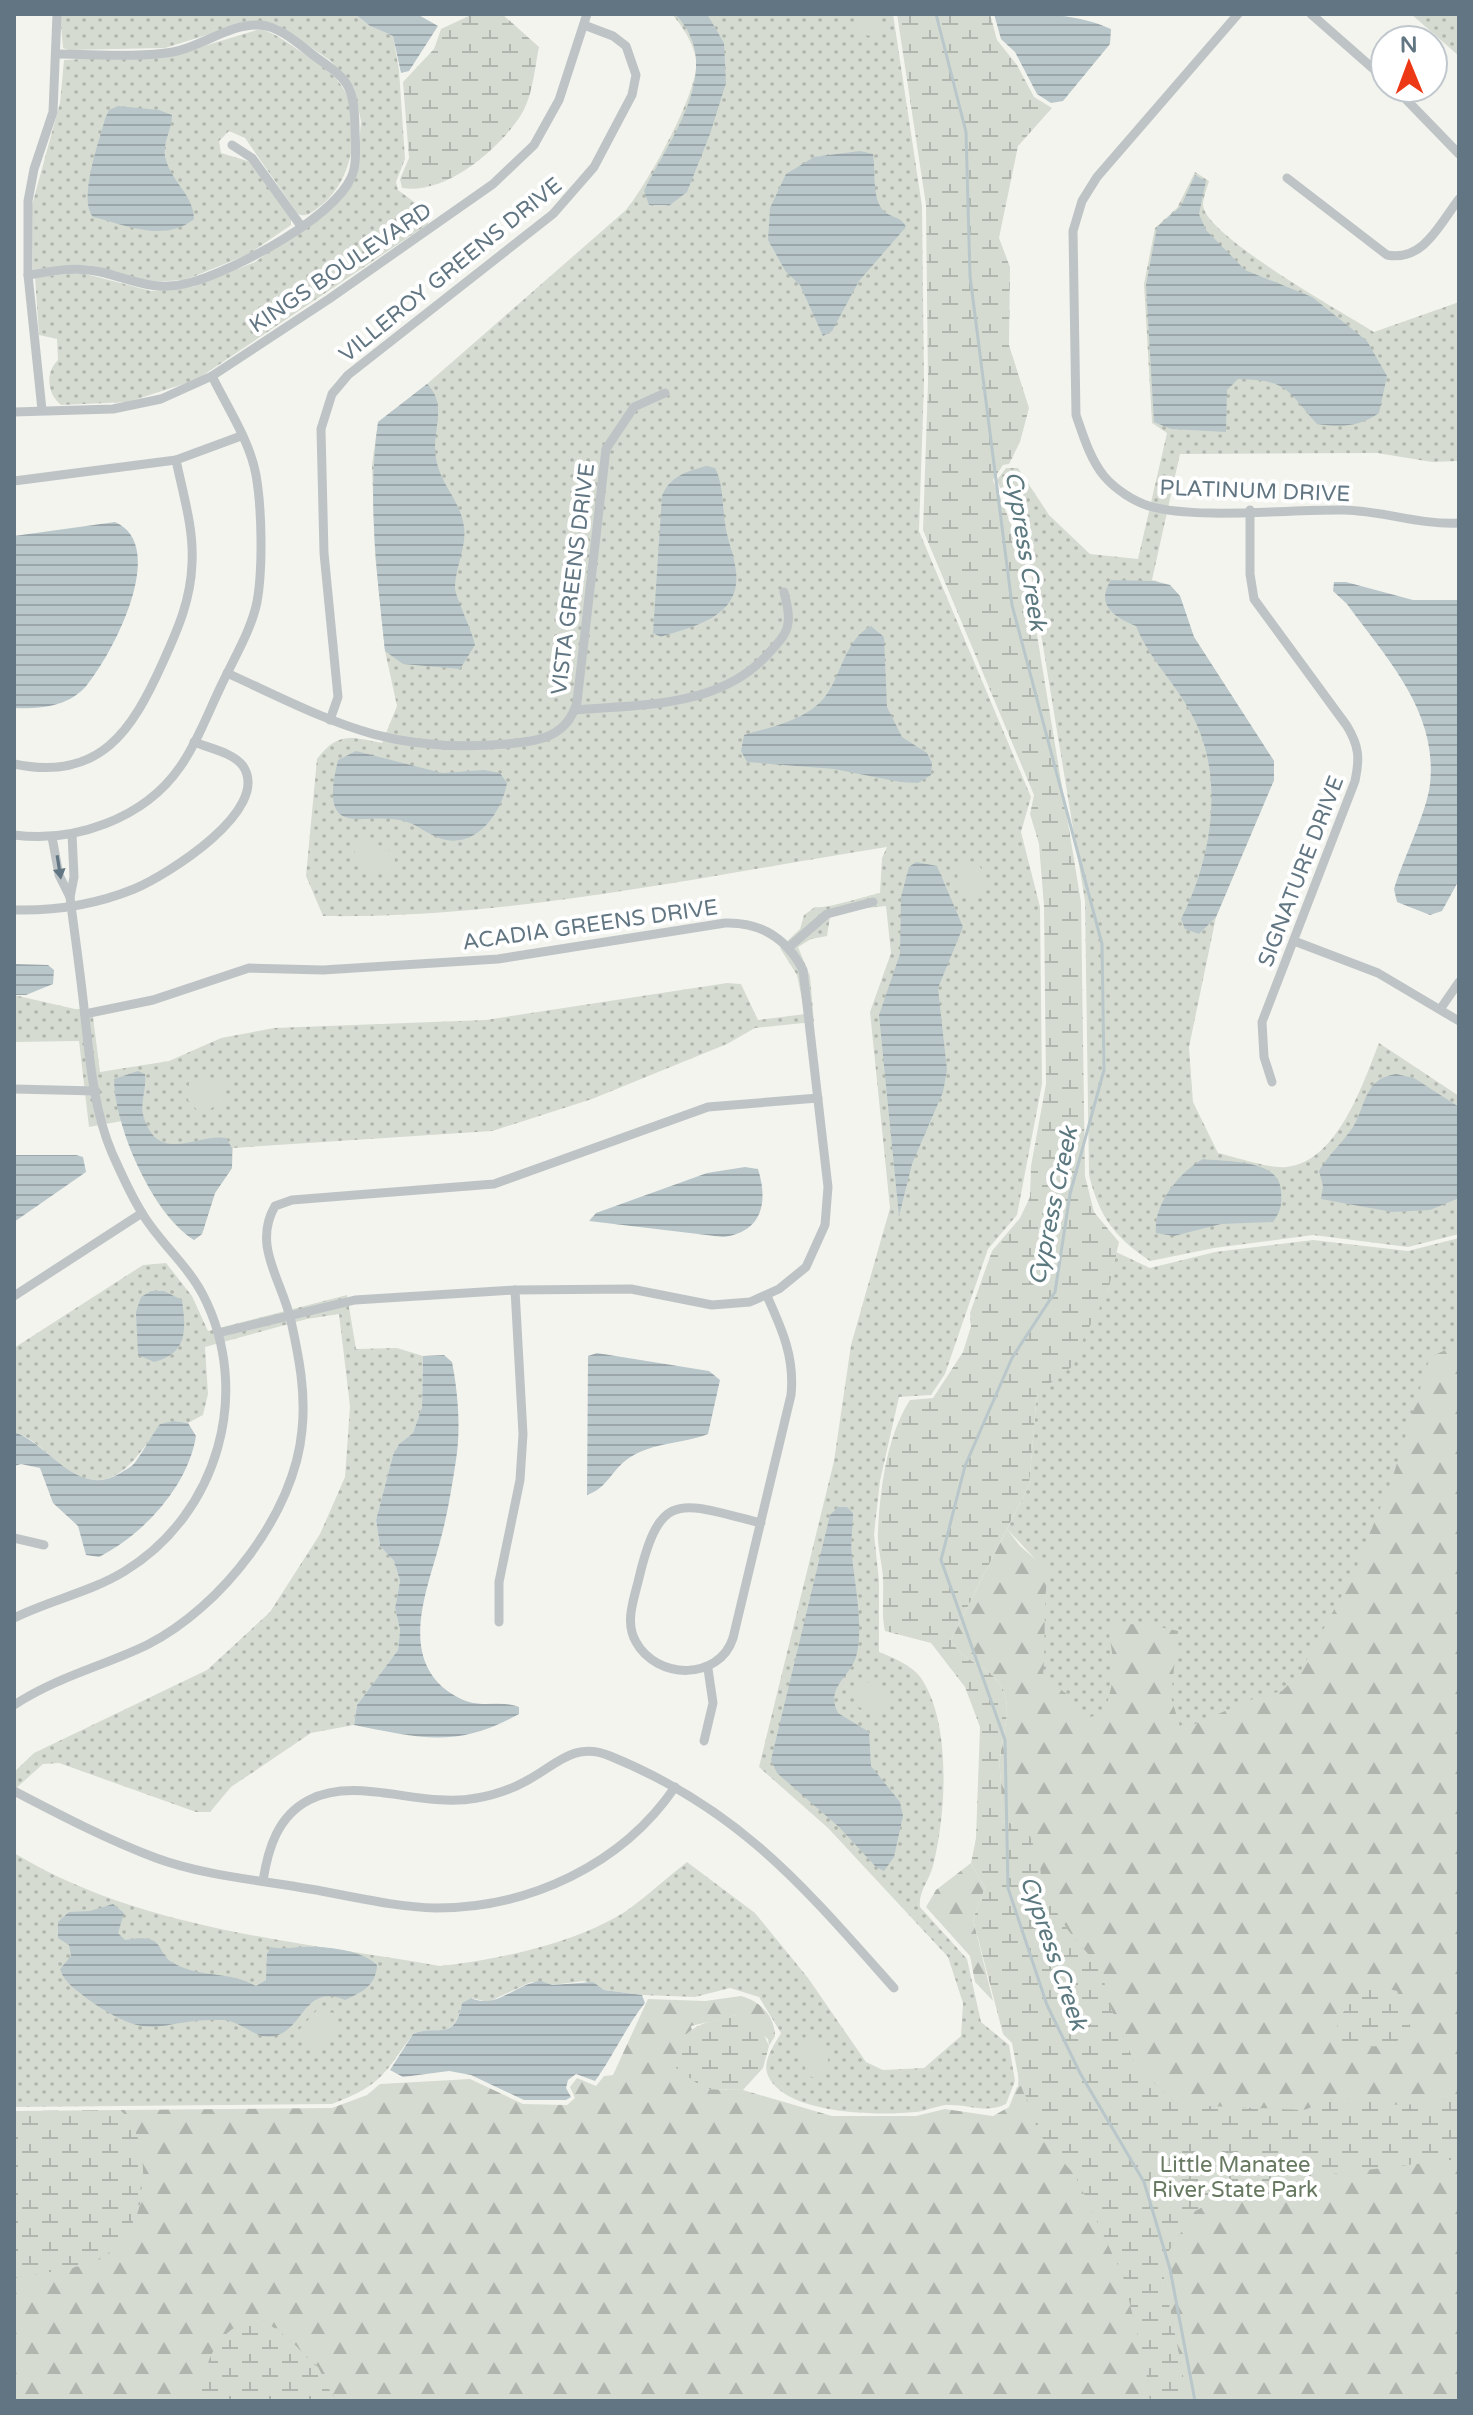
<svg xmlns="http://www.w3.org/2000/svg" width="1473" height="2415" viewBox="0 0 1473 2415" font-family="'Varela Round',sans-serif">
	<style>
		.green { fill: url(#green-dots) }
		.forest { fill: url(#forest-firs) }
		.wetland { fill: url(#wetland-marsh) }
		.pitch { fill: #d5dbd0 }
		.water { fill: url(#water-rules) }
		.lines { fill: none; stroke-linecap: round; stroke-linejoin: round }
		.stream { stroke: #b9c7cb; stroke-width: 3 }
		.street { stroke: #bec4c6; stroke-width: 9 }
		.oneway { fill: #617682 }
		.labels { text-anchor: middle; stroke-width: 8; stroke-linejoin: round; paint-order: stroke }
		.street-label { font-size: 22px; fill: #617682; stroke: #fff }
		.park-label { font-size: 22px; fill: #677960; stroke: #fff }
		.water-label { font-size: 24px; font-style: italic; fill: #5c7980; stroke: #fff }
	</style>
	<defs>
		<pattern id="green-dots" width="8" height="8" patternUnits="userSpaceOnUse" patternTransform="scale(2)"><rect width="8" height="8" fill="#d5dbd0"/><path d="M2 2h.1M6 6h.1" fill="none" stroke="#b0b6ae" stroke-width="1.8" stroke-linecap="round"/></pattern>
		<pattern id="forest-firs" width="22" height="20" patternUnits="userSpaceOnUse" patternTransform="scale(2)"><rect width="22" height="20" fill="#d5dbd0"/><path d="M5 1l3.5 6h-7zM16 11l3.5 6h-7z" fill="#b0b6ae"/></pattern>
		<pattern id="wetland-marsh" width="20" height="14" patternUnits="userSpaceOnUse" patternTransform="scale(2)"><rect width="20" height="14" fill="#d5dbd0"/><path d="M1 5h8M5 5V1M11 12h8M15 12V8" fill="none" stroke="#b0b6ae"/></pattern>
		<pattern id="water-rules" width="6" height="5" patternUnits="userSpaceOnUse" patternTransform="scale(2)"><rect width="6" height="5" fill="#b9c7cb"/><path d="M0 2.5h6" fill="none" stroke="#9aa6aa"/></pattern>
	</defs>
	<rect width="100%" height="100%" fill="#f4f4ef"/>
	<g class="green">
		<path d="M60 14H355L370 26 393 36 399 70 405 159 396 182 398 190 429 213 428 224 196 380 128 402 61 405C47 394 45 372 58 360L57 339 39 335 35 277 82 273 151 291 193 287 255 262 319 217 341 199 358 158 361 121 354 88 331 61 278 25 245 23 165 48 69 50 63 48Z"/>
		<path d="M672 14H893L922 206 924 383 919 531 1031 797 1021 832 1040 907 1042 1084 1017 1215 988 1249 945 1374 931 1395 899 1397 880 1481 874 1534 879 1581V1652C892 1657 913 1666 921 1678 952 1723 946 1816 933 1866 929 1881 918 1892 920 1907L967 1959 981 2022 1009 2045 1015 2081 1006 2104C986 2114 969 2104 946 2105 936 2106 926 2111 916 2112 880 2116 781 2115 767 2073 763 2059 775 2044 781 2033L759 1997 730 1988 695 1997 642 1995 604 1990 584 1981 552 1985 531 1982 488 2002 471 1998 462 2003C453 2044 438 2023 413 2034 383 2075 382 2085 332 2104L14 2107V1853C141 1930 297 1941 440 1966 498 1960 581 1942 629 1909 649 1894 668 1877 687 1862L755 1913 808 1978 866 2062 883 2070 924 2068 961 2036 963 2003 948 1957 828 1828 759 1767 834 1461 851 1345 890 1208 870 1012 891 953 886 906 848 910 830 917 827 936 811 939 798 947 810 976 814 1022 755 1028 727 1044 592 1099 492 1131 233 1148 232 1168 215 1193 202 1234 194 1240C155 1215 136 1163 122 1121L89 1127 79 1041 14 1042V995L75 1009H92L100 1072 169 1061 221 1038 274 1028 486 1020 727 983 741 984 758 1020 805 1014 797 975 780 948 800 929 804 915 815 907C827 909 865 896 880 893L882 858 887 847C703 876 510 919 323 916L306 876 317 759C338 731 351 737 382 743L397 706 385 651 375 555 372 465 378 422 427 384 626 210C647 185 702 87 696 58 692 41 683 27 672 14Z"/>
		<path d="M1411 14H1459V56Z"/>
		<path d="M260 29C276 33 289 44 303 53 321 65 342 78 349 101 360 137 350 184 319 207 312 212 307 218 298 214L245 138 229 131 219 141 221 153 251 162 291 219V225L249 254 185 280 149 282 89 265 33 269 32 205 60 103 64 60 181 53Z"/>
		<path d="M1195 172 1209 181C1207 188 1203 198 1203 205 1205 236 1344 313 1374 332L1459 302V461L1432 462 1377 453 1180 454 1152 580 1170 585 1180 596 1194 637 1274 761V780L1216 917 1189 1047 1193 1102 1218 1153C1235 1157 1270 1169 1286 1167 1338 1162 1363 1083 1379 1043L1459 1096V1234L1408 1247 1313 1235 1214 1248 1150 1261C1114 1237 1099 1216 1089 1175L1085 901 1028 555 997 480 1006 468H1018L1049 515 1090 554 1138 559 1167 433 1152 423 1144 284 1155 228 1177 208Z"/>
		<path d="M1459 1238V2401H14V2126L1017 2117 1037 1561 1007 1529 1029 1485 1037 1393 1108 1292 1116 1252 1150 1268 1215 1252 1313 1240 1408 1251Z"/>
		<path d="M166 1263 192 1296 208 1331 347 1295 356 1349 397 1348 423 1356 422 1407 413 1433 399 1444 393 1455 376 1520 380 1546 394 1561 400 1581 395 1608 400 1630 398 1650 357 1705 354 1725 311 1733 231 1787 210 1812H196L59 1763 43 1764 14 1790V1772L34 1753 207 1670 270 1612 320 1534 345 1477 350 1406 339 1314 307 1319 205 1347 208 1394 203 1415 188 1423 174 1421C164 1430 150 1439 142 1450 118 1482 93 1492 59 1464 44 1451 33 1438 14 1432V1348L143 1265Z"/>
	</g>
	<g class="forest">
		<path d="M1459 1344V2094L1429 2104 1389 2105 1338 2097 1304 2110 1179 2105 1137 2068 1107 2000 1103 1972 1067 1929 1041 1886 1040 1864 1014 1824 1001 1821C1001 1804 1002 1788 1000 1771 997 1743 1019 1706 997 1680 983 1663 961 1661 951 1640L1007 1529 1020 1546 1048 1570C1043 1605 1046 1640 1043 1676L1068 1695 1083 1719 1105 1713 1115 1671 1108 1627 1141 1623 1178 1631 1171 1697 1181 1730 1255 1698 1282 1691 1299 1674 1354 1573 1393 1476 1430 1357Z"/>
		<path d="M971 1863 985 1888 973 1919 993 2001 975 1982 970 1956 926 1907 936 1890Z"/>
		<path d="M741 1996C760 2001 775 2016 775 2036L769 2046 768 2039 737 2015 691 2026 705 2089 743 2090 832 2116H916L945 2109 993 2116 1009 2107 1017 2087 1021 2086 1040 2135 1075 2175 1123 2276 1145 2364 1150 2401H336L318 2367 277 2328 217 2340 200 2401H14V2278C42 2273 86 2270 109 2254 151 2224 154 2145 120 2110L332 2108 367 2095 380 2084 470 2079 523 2104 567 2105 575 2098 570 2087 577 2078 596 2086 604 2076 613 2075 648 1999 705 2001Z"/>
		<path d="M1449 2159H1459V2401H1188L1161 2263 1195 2211 1231 2192 1263 2182Z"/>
	</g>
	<g class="wetland">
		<path d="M473 14H502L539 47C534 71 533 98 519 118 496 152 444 195 402 188L400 179 409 158 403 82 434 49 441 29Z"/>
		<path d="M897 14H990L997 40 1017 65 1034 97 1052 108 1018 146 999 238 1010 267 1009 345 1029 408 1020 442 1009 464 1003 465 993 480 1024 556 1081 902 1085 1176 1094 1212 1119 1242 1108 1292 1084 1337 1074 1365 1037 1393 1029 1485 951 1640C961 1661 983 1663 997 1680 1019 1706 997 1742 1000 1771 1002 1788 1001 1804 1001 1821L1014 1824 1030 1836 1040 1864 1041 1886 1067 1929 1103 1972 1107 2000 1137 2068 1179 2105 1304 2110 1338 2097 1389 2105 1429 2104 1459 2094V2159L1263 2182 1231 2192 1195 2211 1161 2263 1188 2401H1150L1145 2364 1123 2276 1075 2175 1040 2135 1018 2075 1012 2043 1003 2034 973 1919 985 1888 971 1863 976 1838 980 1727 965 1687 931 1643 885 1631C881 1614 884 1598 883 1581 883 1565 877 1548 878 1532 880 1489 887 1435 910 1400L933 1398 963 1352 971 1326 970 1313 992 1251 1020 1218 1030 1197 1031 1166 1046 1084 1044 907 1039 844 1030 814 1034 795 923 530 928 383 926 205Z"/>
		<path d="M1377 1986 1397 1991 1412 2031C1387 2052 1366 2048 1336 2039 1336 2012 1353 1997 1377 1986Z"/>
		<path d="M737 2015 759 2024 769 2046 763 2068 743 2090 705 2089 676 2068C674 2027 703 2022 737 2015Z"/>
		<path d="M120 2110C153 2143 143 2185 132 2226L135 2227C109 2268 58 2270 14 2278V2111Z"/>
		<path d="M257 2318C292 2335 317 2367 336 2401H200C205 2361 215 2329 257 2318Z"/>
	</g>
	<g class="pitch">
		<path d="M855 14H877L880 31 871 36 860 34 854 27Z"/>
		<path d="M368 839 395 854 394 869 375 873 357 864 354 849Z"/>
		<path d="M967 860 977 863 983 871 982 888 972 897C959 893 955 877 959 865Z"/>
		<path d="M212 1078 225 1084 224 1101 210 1109 197 1110 188 1100 189 1083 194 1079Z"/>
		<path d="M864 1682 875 1683 887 1700V1713L877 1716 857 1706 854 1694Z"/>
		<path d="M317 2010 334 2013 338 2025 320 2046 304 2047 299 2039V2030Z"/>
		<path d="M806 2036 821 2039C829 2051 832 2068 821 2079L808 2076 798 2047Z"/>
	</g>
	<g class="water">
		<path d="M355 14H417L438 26 409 71 401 73 393 36 370 26Z"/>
		<path d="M675 14H707L724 43 726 83 710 134 687 192 670 205H649L644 191C670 138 727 67 675 14Z"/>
		<path d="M994 14C1033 14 1075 12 1111 29L1110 44 1063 101 1051 103 1037 94 1015 52 1001 39Z"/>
		<path d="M118 106 159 110 172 115C172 131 161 144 166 160 172 182 194 196 194 219 164 243 127 225 93 217 78 199 99 142 105 119L109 110Z"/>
		<path d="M860 151 873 154C876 171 871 200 885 212 894 219 901 216 906 227L859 281 832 331 823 336 800 285 786 272 768 240 770 208 786 174 814 157Z"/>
		<path d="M1195 175 1206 181 1199 214 1206 230 1245 270 1312 297 1367 341 1387 376 1379 413C1359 427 1341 427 1317 424 1286 389 1287 380 1238 379L1227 390 1226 432 1171 429 1154 422 1146 285 1157 227 1181 206Z"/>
		<path d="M427 384C446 403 435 424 435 447 435 481 460 497 464 527 467 546 455 568 455 588 455 596 472 630 475 645L460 669 403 664 385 651C377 574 367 498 378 422Z"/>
		<path d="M706 466 715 468C724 485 722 509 726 529 728 541 733 552 735 565 745 615 699 625 661 637L653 633 662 496C670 476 686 472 706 466Z"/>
		<path d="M115 522C170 546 112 655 87 685 69 707 40 709 14 708V536Z"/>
		<path d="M1111 580 1152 581 1170 585 1180 596 1194 637 1274 761V780L1216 917 1199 934 1185 929 1181 919C1211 861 1225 780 1194 719 1178 685 1150 661 1136 626 1114 617 1095 605 1111 580Z"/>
		<path d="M1334 582H1346L1413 600H1459V880L1442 911 1430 915 1397 902 1394 889C1403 859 1427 812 1430 784 1438 711 1386 658 1347 604L1333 591Z"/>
		<path d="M871 626 884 637 887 707 902 737 927 753 932 763 931 775 918 783 900 782 834 769 747 762 741 751 744 735C770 727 805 721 824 698 842 676 844 640 871 626Z"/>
		<path d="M356 751 442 773 484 770 500 773 507 783C502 811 479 846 446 840 431 837 420 826 407 822 366 808 317 847 338 760Z"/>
		<path d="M916 862 937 866 963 927 938 988 947 1070 943 1092 912 1164 899 1216 879 1015 900 954 901 897 909 867Z"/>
		<path d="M14 964 48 965 54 970 53 984 26 995H14Z"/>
		<path d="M138 1071 145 1074C147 1089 139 1104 144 1118 159 1165 198 1133 226 1138L232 1148V1168L215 1193 202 1234 194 1240C152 1212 115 1129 114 1079Z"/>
		<path d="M1396 1074 1414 1078 1459 1107V1198L1430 1210 1392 1212 1321 1199 1323 1186 1319 1171C1329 1154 1341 1144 1351 1130 1367 1107 1362 1079 1396 1074Z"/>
		<path d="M14 1155H76L83 1157 86 1172 14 1222Z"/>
		<path d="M1203 1159C1227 1162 1280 1159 1281 1191 1282 1205 1281 1211 1273 1222L1221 1224 1174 1236 1156 1233C1153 1205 1179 1172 1203 1159Z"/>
		<path d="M745 1167 758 1169C769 1204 761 1232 723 1237L589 1221 596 1213 707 1173Z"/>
		<path d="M151 1291H164L182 1300C186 1330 188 1353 154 1362L138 1355 136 1312 141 1297Z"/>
		<path d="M597 1353 709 1371 720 1380 708 1434C683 1444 653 1442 629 1458 612 1469 608 1488 587 1495L588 1356Z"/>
		<path d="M444 1355 452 1362C458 1392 461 1429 456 1460 452 1486 448 1512 441 1538 429 1586 397 1655 449 1692 479 1713 495 1698 519 1707V1714C457 1749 420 1738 354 1725L357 1705 398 1650 400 1630 395 1608 400 1581 394 1561 380 1546 376 1520 393 1455 399 1444 413 1433 422 1407 423 1356Z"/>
		<path d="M174 1421 188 1423 196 1436C188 1486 144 1534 99 1557L86 1555 78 1526 53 1503 40 1468 21 1464 14 1466V1432C50 1444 78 1501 122 1472 127 1469 133 1466 136 1461 145 1449 151 1436 160 1424Z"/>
		<path d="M838 1507H847L853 1513C853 1528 850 1542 852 1557 855 1585 864 1630 856 1657 849 1678 825 1688 838 1713L869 1732 871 1766 900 1802 903 1816 894 1857 884 1871 876 1867 839 1827 777 1773 771 1760 830 1515Z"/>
		<path d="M113 1904 124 1913 118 1933 125 1940C170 1932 152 1954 177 1965 204 1978 229 1971 256 1986L266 1980 267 1954 271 1947C284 1950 291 1947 303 1947 325 1946 362 1950 377 1965 376 1986 362 1992 345 2000 304 1983 304 2029 275 2036 257 2041 242 2021 223 2020 156 2018 155 2046 89 2000 78 1991 64 1983 60 1969L71 1956 69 1945 58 1938V1922L69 1912 90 1911Z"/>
		<path d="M541 1981 552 1985 593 1982 604 1990 642 1995 645 2003C625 2028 614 2055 595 2081L576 2074 568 2080 566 2088 571 2097 566 2100H524L471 2075 449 2071 403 2077 390 2070 413 2034C438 2023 454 2044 462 2003L471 1998C496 2010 517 1983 541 1981Z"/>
	</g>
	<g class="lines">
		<path class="stream" d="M936 14 966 132 970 276 1012 605 1102 944 1104 1070 1070 1194 1055 1292 1012 1358 965 1466 941 1560 1005 1740 1008 1888 1047 2005 1080 2073 1144 2182 1170 2269 1195 2401"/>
		<g class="street">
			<path d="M1238 14 1097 177 1082 201 1073 231 1076 415C1083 435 1090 459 1104 476 1115 489 1133 501 1149 506 1197 520 1291 509 1344 510 1384 511 1419 525 1459 523"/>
			<path d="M1311 14 1385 79"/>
			<path d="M1395 88 1459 154"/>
			<path d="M232 145 252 158 301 226"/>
			<path d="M1287 178 1387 255C1423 262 1439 225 1459 199"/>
			<path d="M28 275C53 271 76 266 101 272 133 280 155 292 189 283 231 272 345 214 354 169 357 156 355 140 355 127 354 87 349 80 317 58 301 46 280 26 260 25 231 23 201 47 173 52 136 58 95 54 58 54"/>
			<path d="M42 410 28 275V201L34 169 53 112 57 14"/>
			<path d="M14 412 113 409 161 399 212 376 329 299 493 184 534 145 559 100 587 14"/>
			<path d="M14 481 176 460 241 436"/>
			<path d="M1250 510V574L1254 599 1347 726C1359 746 1360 758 1355 781L1262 1022 1264 1057 1272 1082"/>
			<path d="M227 673C332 721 385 754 506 744 538 741 567 738 577 702L606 449 634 407 665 393"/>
			<path d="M575 710C642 704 719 708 768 654 776 645 787 635 788 623 790 613 786 601 784 592"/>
			<path d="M330 720 338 697 324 553 321 429 332 394 348 375 553 214 594 167 632 95 636 75 626 46 613 36 584 25"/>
			<path d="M14 764C100 782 132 731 163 662 178 629 191 599 192 563 194 529 183 494 176 460"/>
			<path d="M14 835C74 843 144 819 180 767 197 743 208 713 221 686 233 660 251 631 257 602 263 569 262 509 256 475 250 441 227 407 212 376"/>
			<path d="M52 837 59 875 70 897"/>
			<path d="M14 910C55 911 97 904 134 889 167 875 272 810 243 766 234 753 209 748 194 742"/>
			<path d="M1294 941 1378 973 1459 1021"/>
			<path d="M789 947 827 914 873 902"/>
			<path d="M1441 1008 1459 982"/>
			<path d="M85 1014 153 1000 249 968 323 970 498 959 725 923C761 922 787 939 803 970L828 1187 825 1225 806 1267 779 1289 750 1302 712 1305 631 1289 515 1290 355 1300 218 1333"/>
			<path d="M14 1089 96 1091"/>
			<path d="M14 1296 142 1213"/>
			<path d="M761 1523C678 1502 660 1488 638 1582 633 1602 625 1623 636 1642 657 1680 719 1681 733 1638L791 1395C795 1358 782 1329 767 1296"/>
			<path d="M14 1538 44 1545"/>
			<path d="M14 1618C50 1600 91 1592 125 1571 218 1514 253 1392 203 1295 187 1264 159 1242 142 1213 130 1194 121 1173 112 1153 94 1111 90 1062 85 1017 81 977 75 937 70 897L74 877 72 834"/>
			<path d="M499 1622V1582L520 1480 523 1434 515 1290"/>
			<path d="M14 1705C59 1676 101 1667 147 1645 221 1608 295 1513 302 1430 306 1393 299 1357 291 1321 282 1280 252 1246 275 1206L292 1200 494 1184 708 1107 818 1098"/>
			<path d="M704 1741 713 1703 708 1669"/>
			<path d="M14 1791C60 1815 108 1840 156 1858 205 1876 260 1880 310 1889 351 1896 394 1907 436 1908 529 1908 622 1865 675 1787"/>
			<path d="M263 1881C268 1848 278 1816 309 1800 358 1775 421 1809 477 1798 495 1795 512 1789 528 1780 557 1764 575 1741 610 1756 740 1809 804 1887 894 1988"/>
		</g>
	</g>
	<defs><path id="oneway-solid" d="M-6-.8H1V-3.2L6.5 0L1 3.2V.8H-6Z" transform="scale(2)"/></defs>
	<use class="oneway" href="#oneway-solid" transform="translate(59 867) rotate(81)"/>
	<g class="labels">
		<g class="street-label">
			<text transform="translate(340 267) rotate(-34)" y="8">KINGS BOULEVARD</text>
			<text transform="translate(450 269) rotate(-39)" y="8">VILLEROY GREENS DRIVE</text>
			<text transform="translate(1255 490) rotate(2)" y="8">PLATINUM DRIVE</text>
			<text transform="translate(572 579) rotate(-83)" y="8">VISTA GREENS DRIVE</text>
			<text transform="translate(1300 871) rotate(-69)" y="8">SIGNATURE DRIVE</text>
			<text transform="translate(590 924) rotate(-8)" y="8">ACADIA GREENS DRIVE</text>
		</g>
		<g class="park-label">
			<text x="1235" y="2172">Little Manatee<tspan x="1235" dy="25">River State Park</tspan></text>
		</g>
		<g class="water-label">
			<text transform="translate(1026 551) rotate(81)" y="8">Cypress Creek</text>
			<text transform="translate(1053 1206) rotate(-78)" y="8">Cypress Creek</text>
			<text transform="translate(1054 1953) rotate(71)" y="8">Cypress Creek</text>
		</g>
	</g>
	<rect width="1473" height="2415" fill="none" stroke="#617682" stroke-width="32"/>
	<g transform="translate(1409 64) rotate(359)"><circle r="38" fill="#ffffff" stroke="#c0c8cd" stroke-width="2"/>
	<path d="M0-6L14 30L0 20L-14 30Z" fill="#ed3816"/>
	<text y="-12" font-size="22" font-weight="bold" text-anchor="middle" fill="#617682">N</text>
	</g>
</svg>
